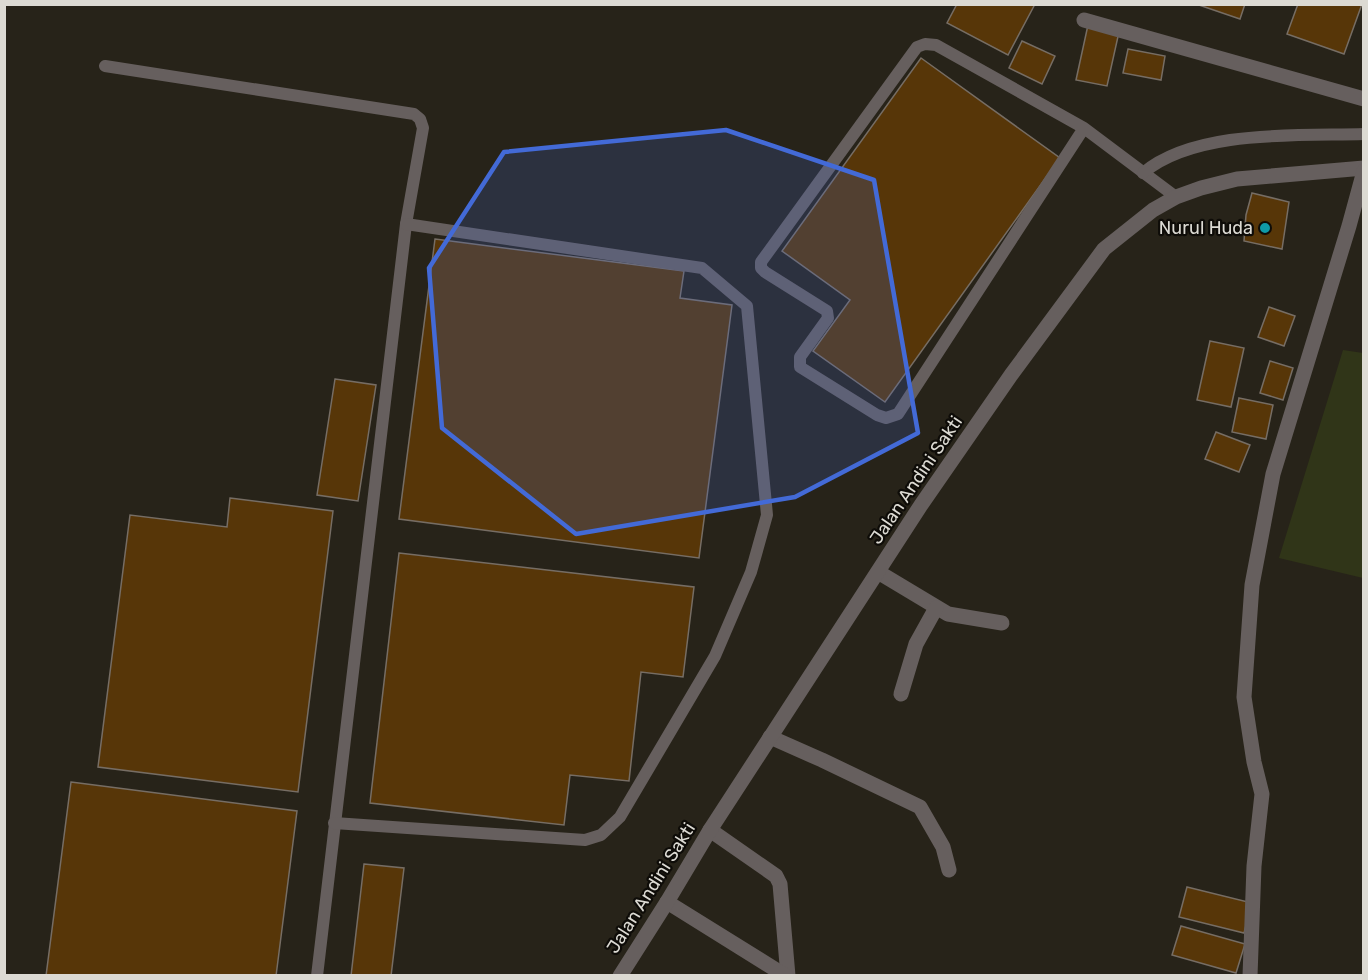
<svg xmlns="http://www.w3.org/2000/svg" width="1368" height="980" viewBox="0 0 1368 980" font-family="Rubik,sans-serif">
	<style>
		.green { fill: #303518 }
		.building { fill: #573608; stroke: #766d64; stroke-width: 1.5 }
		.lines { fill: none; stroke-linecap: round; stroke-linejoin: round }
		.service { stroke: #665f5e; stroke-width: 12 }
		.minor { stroke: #665f5e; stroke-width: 15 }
		.marked { fill: #436ad7; fill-opacity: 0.2; stroke: #436ad7; stroke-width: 4.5; stroke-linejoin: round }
		.culture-dot { fill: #0f9aa8; stroke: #0e0c08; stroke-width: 2 }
		.labels { text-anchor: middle; stroke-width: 4.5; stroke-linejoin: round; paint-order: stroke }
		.poi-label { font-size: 18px; fill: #dcdad3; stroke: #0e0c08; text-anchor: end }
		.street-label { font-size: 18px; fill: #dcdad3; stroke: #0e0c08 }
	</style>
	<rect width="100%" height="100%" fill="#272319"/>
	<path class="green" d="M1343 350 1363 353V578L1279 558Z"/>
	<g class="building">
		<path d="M957 4H1032L1034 6 1008 55 947 23Z"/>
		<path d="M1196 4H1245L1240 19Z"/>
		<path d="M1298 4H1362L1344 54 1287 34Z"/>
		<path d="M1088 25 1119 32 1107 86 1076 80Z"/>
		<path d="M1022 41 1055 56 1042 84 1009 68Z"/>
		<path d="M1128 49 1165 56 1161 80 1123 73Z"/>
		<path d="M921 58 1060 158 885 402 813 351 850 300 782 251Z"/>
		<path d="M1252 193 1289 202 1282 249 1244 241 1246 215Z"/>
		<path d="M435 239 684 271 680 298 732 305 699 558 399 519Z"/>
		<path d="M1269 307 1295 316 1284 346 1258 337Z"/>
		<path d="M1210 341 1244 348 1231 407 1197 400Z"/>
		<path d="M1270 361 1293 368 1283 400 1260 393Z"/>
		<path d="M335 379 376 385 358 501 317 495Z"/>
		<path d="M1239 398 1273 405 1266 439 1232 432Z"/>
		<path d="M1216 432 1250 445 1239 472 1205 459Z"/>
		<path d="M230 498 333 511 298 792 98 767 130 515 227 527Z"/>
		<path d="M399 553 694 587 683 677 641 672 629 781 570 775 564 825 370 803Z"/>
		<path d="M71 782 297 811 276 976H46Z"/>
		<path d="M364 864 404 868 391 976H351Z"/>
		<path d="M1187 887 1252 903 1244 933 1179 917Z"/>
		<path d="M1181 926 1245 944 1236 973 1172 955Z"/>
	</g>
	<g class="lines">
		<g class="service">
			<path d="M105 66 414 114 420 119 423 128 406 224 317 976"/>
			<path d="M1084 128 898 414 886 418 877 415 800 367V357L828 318 827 311 765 272 761 268V262L917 47 925 44 936 45 1084 128 1176 197"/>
			<path d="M1143 173C1195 129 1299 136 1364 134"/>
			<path d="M334 823 585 840 601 835 620 817 715 656 751 572 767 515 747 306 702 268 406 224"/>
		</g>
		<g class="minor">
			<path d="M1084 20 1364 99"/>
			<path d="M878 572 948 614 1002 623"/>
			<path d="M901 694 916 644 936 608"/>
			<path d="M770 737 822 760 920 807 943 847 949 870"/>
			<path d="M710 830 776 876 780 884 788 976"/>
			<path d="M667 902 786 976"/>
			<path d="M620 976 667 902 710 830 921 505 1011 375 1104 249 1153 210 1176 197 1201 188 1237 179 1364 168"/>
			<path d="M1250 976 1254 866 1262 794 1254 762 1244 697 1252 585 1273 474 1349 226 1364 171"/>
		</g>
	</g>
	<path class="marked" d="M726 130 874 180 918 433 795 497 576 534 442 428 429 268 504 152Z"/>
	<circle class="culture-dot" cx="1265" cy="228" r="6"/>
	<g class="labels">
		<g class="poi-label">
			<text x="1253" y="234">Nurul Huda</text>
		</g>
		<g class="street-label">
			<text transform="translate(916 480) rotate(-56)" y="6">Jalan Andini Sakti</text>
			<text transform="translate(651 888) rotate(-58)" y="6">Jalan Andini Sakti</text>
		</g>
	</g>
	<rect width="1368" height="980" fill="none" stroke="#dcdad3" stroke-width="12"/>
</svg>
